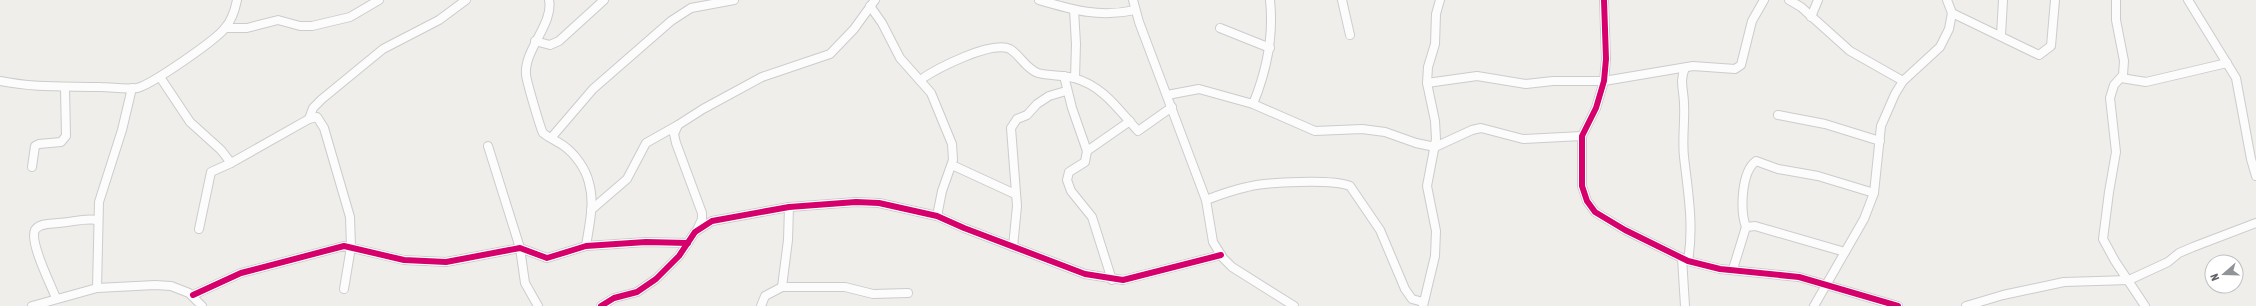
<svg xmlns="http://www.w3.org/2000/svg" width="2256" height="306" viewBox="0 0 2256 306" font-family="'Asap Condensed',sans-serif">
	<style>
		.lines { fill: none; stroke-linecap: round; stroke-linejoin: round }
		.minor-casing { stroke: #cbcccc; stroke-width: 10 }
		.minor { stroke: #fdfcfc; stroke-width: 8 }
		.cycleway-casing { stroke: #fff; stroke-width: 8 }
		.cycleway { stroke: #d6006c; stroke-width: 6 }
	</style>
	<rect width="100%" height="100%" fill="#efeeea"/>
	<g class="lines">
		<g class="minor-casing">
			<g id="minor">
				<path d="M549 0C554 23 524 50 526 74 526 80 541 130 543 133 549 138 557 141 564 146 575 154 586 169 589 183 595 203 589 226 586 246"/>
				<path d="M1039 0C1073 10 1100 18 1135 10"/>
				<path d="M1133 0 1139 22 1206 200 1213 242 1223 258 1232 267 1294 306"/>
				<path d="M1342 0 1350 35"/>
				<path d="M1604 0 1606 59 1604 81 1596 108 1582 136V186L1587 201 1595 212 1625 230 1688 261 1720 269 1799 277 1898 306"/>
				<path d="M1789 0 1801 7 1850 51 1903 81"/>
				<path d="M2116 0V20L2124 61 2123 75 2114 85 2110 98 2116 152 2109 192 2103 239 2115 261 2145 306"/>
				<path d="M2188 0 2236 78 2251 159 2256 176"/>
				<path d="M870 6 882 23 900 58 931 93 952 144 953 160 942 191 937 216"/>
				<path d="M1074 10 1076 44 1075 78"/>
				<path d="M1952 13 2039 55 2051 46 2055 0"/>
				<path d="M1811 17 1818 0"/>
				<path d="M225 28H247L278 20 300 26H312L350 17 379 0"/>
				<path d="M1220 28 1270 48"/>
				<path d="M2001 35 2003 0"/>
				<path d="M535 41 550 45 559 41 604 0"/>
				<path d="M1685 68C1679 81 1684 91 1684 104 1685 122 1682 139 1684 157 1688 192 1694 225 1688 261"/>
				<path d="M1064 76 1072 108 1087 151 1085 162 1069 172 1067 180 1071 191 1092 217 1112 280"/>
				<path d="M160 77 190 122 221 150 231 163"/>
				<path d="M2121 78 2146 82 2227 63"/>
				<path d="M920 80C936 69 991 40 1010 49 1020 55 1026 69 1038 73 1049 76 1062 75 1074 78 1103 86 1118 109 1138 131L1172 107"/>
				<path d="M0 81C34 88 66 86 101 87 112 87 126 90 137 88 151 85 216 40 225 28 232 20 235 10 237 0"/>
				<path d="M1427 83 1477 76 1526 84 1553 81H1604L1693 66 1735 69 1741 65 1752 21 1764 0"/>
				<path d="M1167 95 1199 89 1253 104C1267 70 1274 37 1270 0"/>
				<path d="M1253 104 1315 131 1362 129 1385 132 1416 143 1435 147 1472 130 1481 128 1523 139 1582 136"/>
				<path d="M1778 115 1825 124 1880 141"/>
				<path d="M309 119 313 108 322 99 383 49 439 20 466 0"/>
				<path d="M551 138 593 89 671 21 691 8 734 0"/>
				<path d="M488 146 520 248 525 283 538 306"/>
				<path d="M1087 151 1130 121"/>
				<path d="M952 165 1015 194"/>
				<path d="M32 167 35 146 39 144 61 142 66 136 65 88"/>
				<path d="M1206 200C1219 195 1233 190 1247 187 1267 182 1332 179 1350 186L1380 230 1405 289 1412 299 1423 302"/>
				<path d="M591 210 627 179 646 143 678 125"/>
				<path d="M1746 227C1740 211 1741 172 1756 161L1778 169 1818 176 1874 193"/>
				<path d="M199 229 211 172 231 163 309 119 317 117 324 128 350 217 351 247 344 289"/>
				<path d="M697 230 702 219V213L676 143 674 134 678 125 703 109 762 77 830 54 854 29 875 0"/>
				<path d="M1013 247 1017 206 1011 128 1017 119 1027 115 1037 104 1049 96 1066 91"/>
				<path d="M1682 258 1685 306"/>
				<path d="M1733 269 1746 227 1755 226 1845 252"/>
				<path d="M782 287H845L873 294 908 293"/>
				<path d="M97 288 99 202 122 130 132 88"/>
				<path d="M193 295 241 273 344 246 404 260 446 262 520 248 547 258 586 246 646 242 688 243"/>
				<path d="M56 298C51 285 29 242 35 230 39 223 51 224 58 223 74 222 82 218 98 220"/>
				<path d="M32 306 97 288 155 285 171 286 189 293 202 306"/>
				<path d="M601 306 614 298 637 292 656 279 679 256 695 232 712 221 789 207 856 202 879 203 937 216 964 228 1085 274 1123 280 1221 255"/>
				<path d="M761 306 765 296 782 287 788 240 789 207"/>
				<path d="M1423 306 1435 256 1436 231 1427 186 1436 139 1435 121 1427 83 1428 67 1435 44 1436 14 1440 0"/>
				<path d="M1814 306 1864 219 1874 193 1881 126 1895 94 1903 81 1940 47 1949 29 1952 13 1947 0"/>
				<path d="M1966 306 2003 295 2064 282 2129 280 2168 262 2179 253 2193 247 2256 223"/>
			</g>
		</g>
		<use href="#minor" class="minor"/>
		<g class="cycleway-casing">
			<g id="cycleway">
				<path d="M1604 0 1606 59 1604 81 1596 108 1582 136V186L1587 201 1595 212 1625 230 1688 261 1720 269 1799 277 1898 306"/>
				<path d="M193 295 241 273 344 246 404 260 446 262 520 248 547 258 586 246 646 242 688 243"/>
				<path d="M601 306 614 298 637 292 656 279 679 256 695 232 712 221 789 207 856 202 879 203 937 216 964 228 1085 274 1123 280 1221 255"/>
			</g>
		</g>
		<use href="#cycleway" class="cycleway"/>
	</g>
	<g transform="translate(2224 274) rotate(250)"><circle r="19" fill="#ffffff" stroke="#bfc1c3"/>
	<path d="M0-3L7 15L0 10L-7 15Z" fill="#919496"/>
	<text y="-6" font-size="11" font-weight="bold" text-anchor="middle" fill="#5f6368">N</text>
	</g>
</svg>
